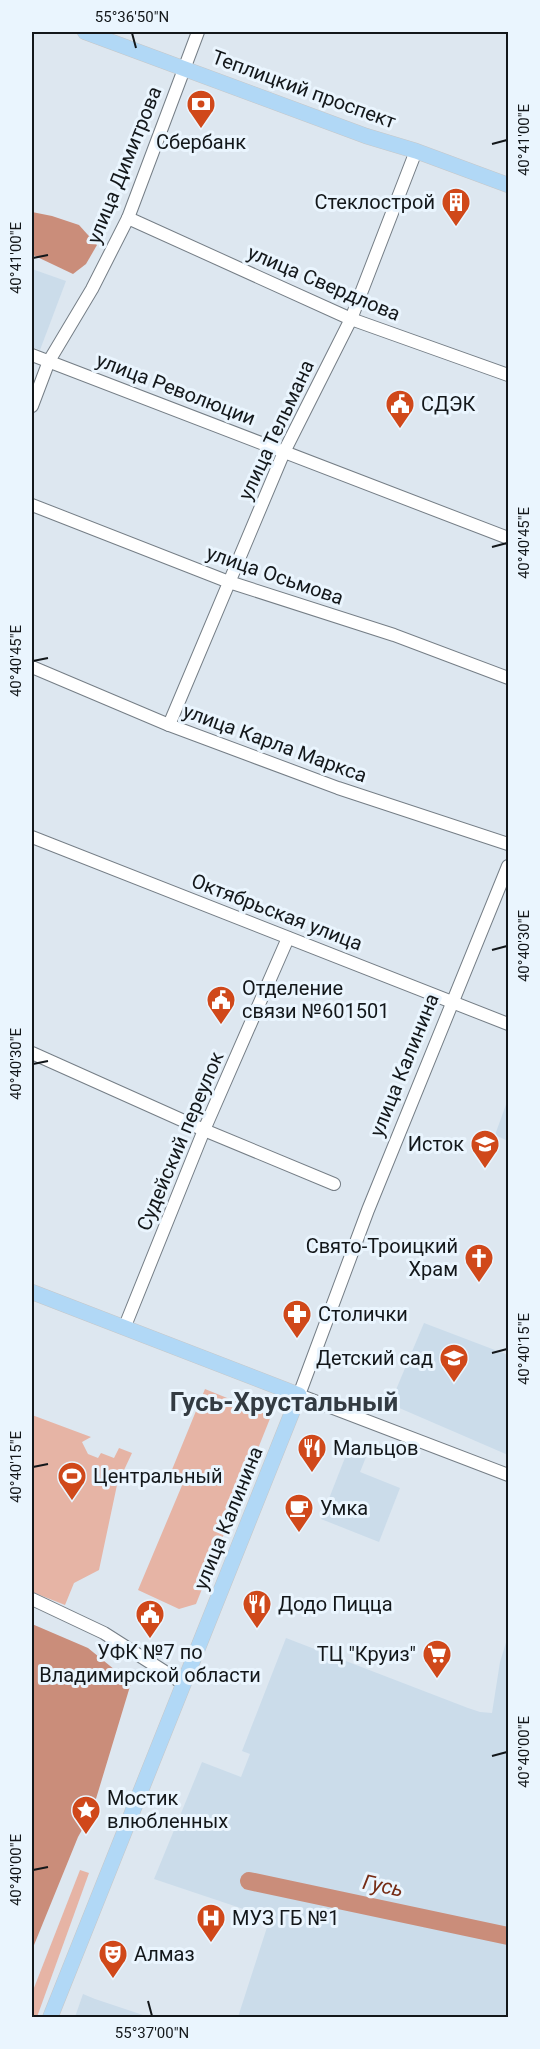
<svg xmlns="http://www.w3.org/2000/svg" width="540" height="2049" viewBox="0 0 540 2049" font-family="Roboto,sans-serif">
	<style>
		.built { fill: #cbdcea }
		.green { fill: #e6b4a5 }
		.water { fill: #ca8d7a }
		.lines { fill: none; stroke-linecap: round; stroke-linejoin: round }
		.river { stroke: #ca8d7a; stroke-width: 18 }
		.minor-casing { stroke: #757e86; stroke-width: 14 }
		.major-casing { stroke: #c6c7c8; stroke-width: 16 }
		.minor { stroke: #fff; stroke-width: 12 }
		.major { stroke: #b1d8f6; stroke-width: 15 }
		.ticks { fill: none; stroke: #13171a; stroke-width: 2 }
		.labels { text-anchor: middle; stroke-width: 6; stroke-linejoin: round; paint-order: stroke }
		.street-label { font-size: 20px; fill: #13171a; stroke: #eaf5fe }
		.poi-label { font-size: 20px; fill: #13171a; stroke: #eaf5fe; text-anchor: start }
		.water-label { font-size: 21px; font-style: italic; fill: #762c15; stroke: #eaf5fe }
		.district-label { font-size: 26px; font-weight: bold; fill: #333b42; stroke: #eaf5fe }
		.neatline { fill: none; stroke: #13171a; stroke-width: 2 }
		.ticks-label { font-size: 15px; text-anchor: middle; fill: #13171a }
	</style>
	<rect width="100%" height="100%" fill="#dde7f0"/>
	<g class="built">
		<path d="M32 269 66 281 40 350 32 347Z"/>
		<path d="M508 1099V1141L495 1135Z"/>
		<path d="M424 1323 508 1355V1455L390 1404Z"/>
		<path d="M348 1450 366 1457 360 1472 400 1488 379 1542 321 1519Z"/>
		<path d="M508 1636V2017H238L270 1918 154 1879 202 1762 241 1777 250 1754 242 1751 286 1638 468 1708 480 1712 492 1713 500 1662Z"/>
		<path d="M83 1994 95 1999 149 2017H75Z"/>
	</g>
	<g class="green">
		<path d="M205 1389 271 1416 196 1604 179 1609 138 1590 183 1483 169 1477Z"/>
		<path d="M32 1415 91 1437 82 1442 88 1454 98 1458 101 1453 114 1458 119 1448 132 1453 117 1485 99 1570 74 1583 65 1605 32 1592Z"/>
		<path d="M80 1870 89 1873 37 2017H32V1993Z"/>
	</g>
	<g class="water">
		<path d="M32 212 52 216 79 225 97 245 86 264 73 274 33 255 32 253Z"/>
		<path d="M32 1624 88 1648 131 1683 92 1812 78 1837 32 1950Z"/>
	</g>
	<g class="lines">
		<path class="river" d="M249 1881 508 1936"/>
		<g class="minor-casing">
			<g id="minor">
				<path d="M128 218 351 319 508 375"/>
				<path d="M32 355 508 538"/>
				<path d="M32 406 49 361 92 289 128 218 198 32"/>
				<path d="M32 505 229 582 394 635 508 678"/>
				<path d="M32 667 169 725 338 788 508 844"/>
				<path d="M169 725 284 452 351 319 416 151"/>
				<path d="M32 837 508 1024"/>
				<path d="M508 866 368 1210 299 1395 508 1475"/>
				<path d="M32 1053 204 1130 334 1184"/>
				<path d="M125 1326 204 1130 288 938"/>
				<path d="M32 1599 104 1633 184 1684"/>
			</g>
		</g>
		<g class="major-casing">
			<g id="major">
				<path d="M85 32 366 136 416 151 508 185"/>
				<path d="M32 1292 299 1395 50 2018"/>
			</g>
		</g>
		<use href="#minor" class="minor"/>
		<use href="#major" class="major"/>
	</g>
	<path class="ticks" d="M132 33 136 48M492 144 507 140M33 258 48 255M492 547 507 543M33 661 48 658M492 950 507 946M33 1064 48 1061M492 1353 507 1349M33 1467 48 1464M492 1756 507 1752M33 1870 48 1867M148 2001 152 2016"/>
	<defs>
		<g id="bank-pin" transform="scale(1.5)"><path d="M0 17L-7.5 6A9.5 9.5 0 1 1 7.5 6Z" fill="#d0481a" stroke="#eaf5fe"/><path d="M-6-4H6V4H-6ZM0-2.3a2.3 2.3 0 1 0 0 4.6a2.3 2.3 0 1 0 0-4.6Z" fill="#fff"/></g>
		<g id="building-pin" transform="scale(1.5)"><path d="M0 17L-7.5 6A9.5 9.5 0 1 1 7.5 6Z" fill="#d0481a" stroke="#eaf5fe"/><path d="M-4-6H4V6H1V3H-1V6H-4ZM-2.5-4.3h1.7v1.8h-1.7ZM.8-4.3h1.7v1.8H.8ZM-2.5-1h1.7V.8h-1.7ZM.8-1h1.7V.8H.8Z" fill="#fff"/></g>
		<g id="civic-pin" transform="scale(1.5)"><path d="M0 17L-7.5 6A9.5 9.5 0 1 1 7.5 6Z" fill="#d0481a" stroke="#eaf5fe"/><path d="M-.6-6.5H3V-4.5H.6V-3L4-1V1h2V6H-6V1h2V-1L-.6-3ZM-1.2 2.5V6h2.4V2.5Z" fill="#fff"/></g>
		<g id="school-pin" transform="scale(1.5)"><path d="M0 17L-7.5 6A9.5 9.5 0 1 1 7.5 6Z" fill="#d0481a" stroke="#eaf5fe"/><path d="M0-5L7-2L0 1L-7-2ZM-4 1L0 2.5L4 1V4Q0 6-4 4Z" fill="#fff"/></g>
		<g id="church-pin" transform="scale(1.5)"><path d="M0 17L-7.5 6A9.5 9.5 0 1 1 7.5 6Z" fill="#d0481a" stroke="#eaf5fe"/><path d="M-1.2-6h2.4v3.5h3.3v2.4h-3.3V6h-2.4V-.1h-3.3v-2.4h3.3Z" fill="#fff"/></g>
		<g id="pharmacy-pin" transform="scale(1.5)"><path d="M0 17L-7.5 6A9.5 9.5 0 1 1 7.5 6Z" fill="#d0481a" stroke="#eaf5fe"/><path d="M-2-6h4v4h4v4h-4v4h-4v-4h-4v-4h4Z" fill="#fff"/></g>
		<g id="restaurant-pin" transform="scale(1.5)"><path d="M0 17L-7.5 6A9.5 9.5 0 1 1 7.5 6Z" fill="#d0481a" stroke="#eaf5fe"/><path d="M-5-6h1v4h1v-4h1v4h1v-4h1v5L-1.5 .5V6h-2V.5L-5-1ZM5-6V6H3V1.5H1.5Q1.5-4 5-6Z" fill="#fff"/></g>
		<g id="stadium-pin" transform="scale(1.5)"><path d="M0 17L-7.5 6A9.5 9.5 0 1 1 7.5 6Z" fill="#d0481a" stroke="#eaf5fe"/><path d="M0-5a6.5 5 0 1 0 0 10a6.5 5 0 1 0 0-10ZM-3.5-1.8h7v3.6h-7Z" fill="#fff"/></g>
		<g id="cafe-pin" transform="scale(1.5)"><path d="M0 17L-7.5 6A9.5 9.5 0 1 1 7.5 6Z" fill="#d0481a" stroke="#eaf5fe"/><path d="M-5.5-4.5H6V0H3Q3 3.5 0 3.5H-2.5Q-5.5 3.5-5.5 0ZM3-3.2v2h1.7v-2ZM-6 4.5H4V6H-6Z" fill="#fff"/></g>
		<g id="supermarket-pin" transform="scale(1.5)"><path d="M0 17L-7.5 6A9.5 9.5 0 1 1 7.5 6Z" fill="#d0481a" stroke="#eaf5fe"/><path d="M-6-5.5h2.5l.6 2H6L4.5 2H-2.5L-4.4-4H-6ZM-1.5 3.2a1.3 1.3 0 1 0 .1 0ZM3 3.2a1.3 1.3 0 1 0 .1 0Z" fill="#fff"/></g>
		<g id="sight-pin" transform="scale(1.5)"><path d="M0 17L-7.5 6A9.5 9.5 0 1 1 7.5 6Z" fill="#d0481a" stroke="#eaf5fe"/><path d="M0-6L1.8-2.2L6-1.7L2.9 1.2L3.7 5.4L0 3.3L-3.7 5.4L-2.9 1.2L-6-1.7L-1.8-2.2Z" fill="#fff"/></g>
		<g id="hospital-pin" transform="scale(1.5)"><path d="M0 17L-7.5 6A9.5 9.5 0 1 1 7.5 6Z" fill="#d0481a" stroke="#eaf5fe"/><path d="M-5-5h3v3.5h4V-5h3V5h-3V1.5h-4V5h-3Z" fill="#fff"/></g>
		<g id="theatre-pin" transform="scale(1.5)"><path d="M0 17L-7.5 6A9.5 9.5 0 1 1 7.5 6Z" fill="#d0481a" stroke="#eaf5fe"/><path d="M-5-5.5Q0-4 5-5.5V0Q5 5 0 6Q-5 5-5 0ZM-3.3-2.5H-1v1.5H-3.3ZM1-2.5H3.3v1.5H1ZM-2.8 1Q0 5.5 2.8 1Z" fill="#fff"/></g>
	</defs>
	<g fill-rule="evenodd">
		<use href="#bank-pin" x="201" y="104"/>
		<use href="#building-pin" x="456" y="202"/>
		<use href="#civic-pin" x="400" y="404"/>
		<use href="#civic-pin" x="221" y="1000"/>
		<use href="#school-pin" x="485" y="1144"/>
		<use href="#church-pin" x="479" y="1258"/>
		<use href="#pharmacy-pin" x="297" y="1314"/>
		<use href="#school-pin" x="454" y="1358"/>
		<use href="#restaurant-pin" x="312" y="1448"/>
		<use href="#stadium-pin" x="72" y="1476"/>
		<use href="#cafe-pin" x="299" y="1508"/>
		<use href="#restaurant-pin" x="257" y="1604"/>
		<use href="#civic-pin" x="150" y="1614"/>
		<use href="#supermarket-pin" x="437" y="1654"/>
		<use href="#sight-pin" x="86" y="1810"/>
		<use href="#hospital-pin" x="211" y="1918"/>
		<use href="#theatre-pin" x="113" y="1954"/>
	</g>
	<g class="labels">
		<g class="street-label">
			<text transform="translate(304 89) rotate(20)" y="7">Теплицкий проспект</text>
			<text transform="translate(124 165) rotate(-68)" y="7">улица Димитрова</text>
			<text transform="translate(324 283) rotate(23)" y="7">улица Свердлова</text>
			<text transform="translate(176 389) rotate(21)" y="7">улица Революции</text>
			<text transform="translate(276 430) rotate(-65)" y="7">улица Тельмана</text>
			<text transform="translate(275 575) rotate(19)" y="7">улица Осьмова</text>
			<text transform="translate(275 743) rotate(20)" y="7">улица Карла Маркса</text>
			<text transform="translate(277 912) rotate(21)" y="7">Октябрьская улица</text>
			<text transform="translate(404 1065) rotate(-68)" y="7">улица Калинина</text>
			<text transform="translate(180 1141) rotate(-67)" y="7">Судейский переулок</text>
			<text transform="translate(228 1518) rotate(-68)" y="7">улица Калинина</text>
		</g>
		<g class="poi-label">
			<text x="201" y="149" text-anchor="middle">Сбербанк</text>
			<text x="435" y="209" text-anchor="end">Стеклострой</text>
			<text x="421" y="411">СДЭК</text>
			<text x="242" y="995">Отделение<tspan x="242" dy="23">связи №601501</tspan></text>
			<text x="464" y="1151" text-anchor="end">Исток</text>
			<text x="458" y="1253" text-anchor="end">Свято-Троицкий<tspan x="458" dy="23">Храм</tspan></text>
			<text x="318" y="1321">Столички</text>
			<text x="433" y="1365" text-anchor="end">Детский сад</text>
			<text x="333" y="1455">Мальцов</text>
			<text x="93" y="1483">Центральный</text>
			<text x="320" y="1515">Умка</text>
			<text x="278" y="1611">Додо Пицца</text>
			<text x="150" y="1659" text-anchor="middle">УФК №7 по<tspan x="150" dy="23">Владимирской области</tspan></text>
			<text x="416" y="1661" text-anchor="end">ТЦ "Круиз"</text>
			<text x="107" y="1805">Мостик<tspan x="107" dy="23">влюбленных</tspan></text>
			<text x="232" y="1925">МУЗ ГБ №1</text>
			<text x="134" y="1961">Алмаз</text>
		</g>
		<g class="water-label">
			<text transform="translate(383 1886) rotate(12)" y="7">Гусь</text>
		</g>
		<g class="district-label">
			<text x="284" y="1411">Гусь-Хрустальный</text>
		</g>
	</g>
	<rect width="540" height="2049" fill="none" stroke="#eaf5fe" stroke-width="66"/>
	<rect x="33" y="33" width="474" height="1983" class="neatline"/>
	<g class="ticks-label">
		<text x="132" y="22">55°36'50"N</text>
		<text transform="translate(524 140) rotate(-90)" y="5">40°41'00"E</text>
		<text transform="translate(16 258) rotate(-90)" y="5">40°41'00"E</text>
		<text transform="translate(524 543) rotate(-90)" y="5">40°40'45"E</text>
		<text transform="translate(16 661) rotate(-90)" y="5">40°40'45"E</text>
		<text transform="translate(524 946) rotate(-90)" y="5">40°40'30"E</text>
		<text transform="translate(16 1064) rotate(-90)" y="5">40°40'30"E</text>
		<text transform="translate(524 1349) rotate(-90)" y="5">40°40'15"E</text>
		<text transform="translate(16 1467) rotate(-90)" y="5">40°40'15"E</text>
		<text transform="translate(524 1752) rotate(-90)" y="5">40°40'00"E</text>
		<text transform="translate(16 1870) rotate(-90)" y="5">40°40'00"E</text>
		<text x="152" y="2038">55°37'00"N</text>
	</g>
</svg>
